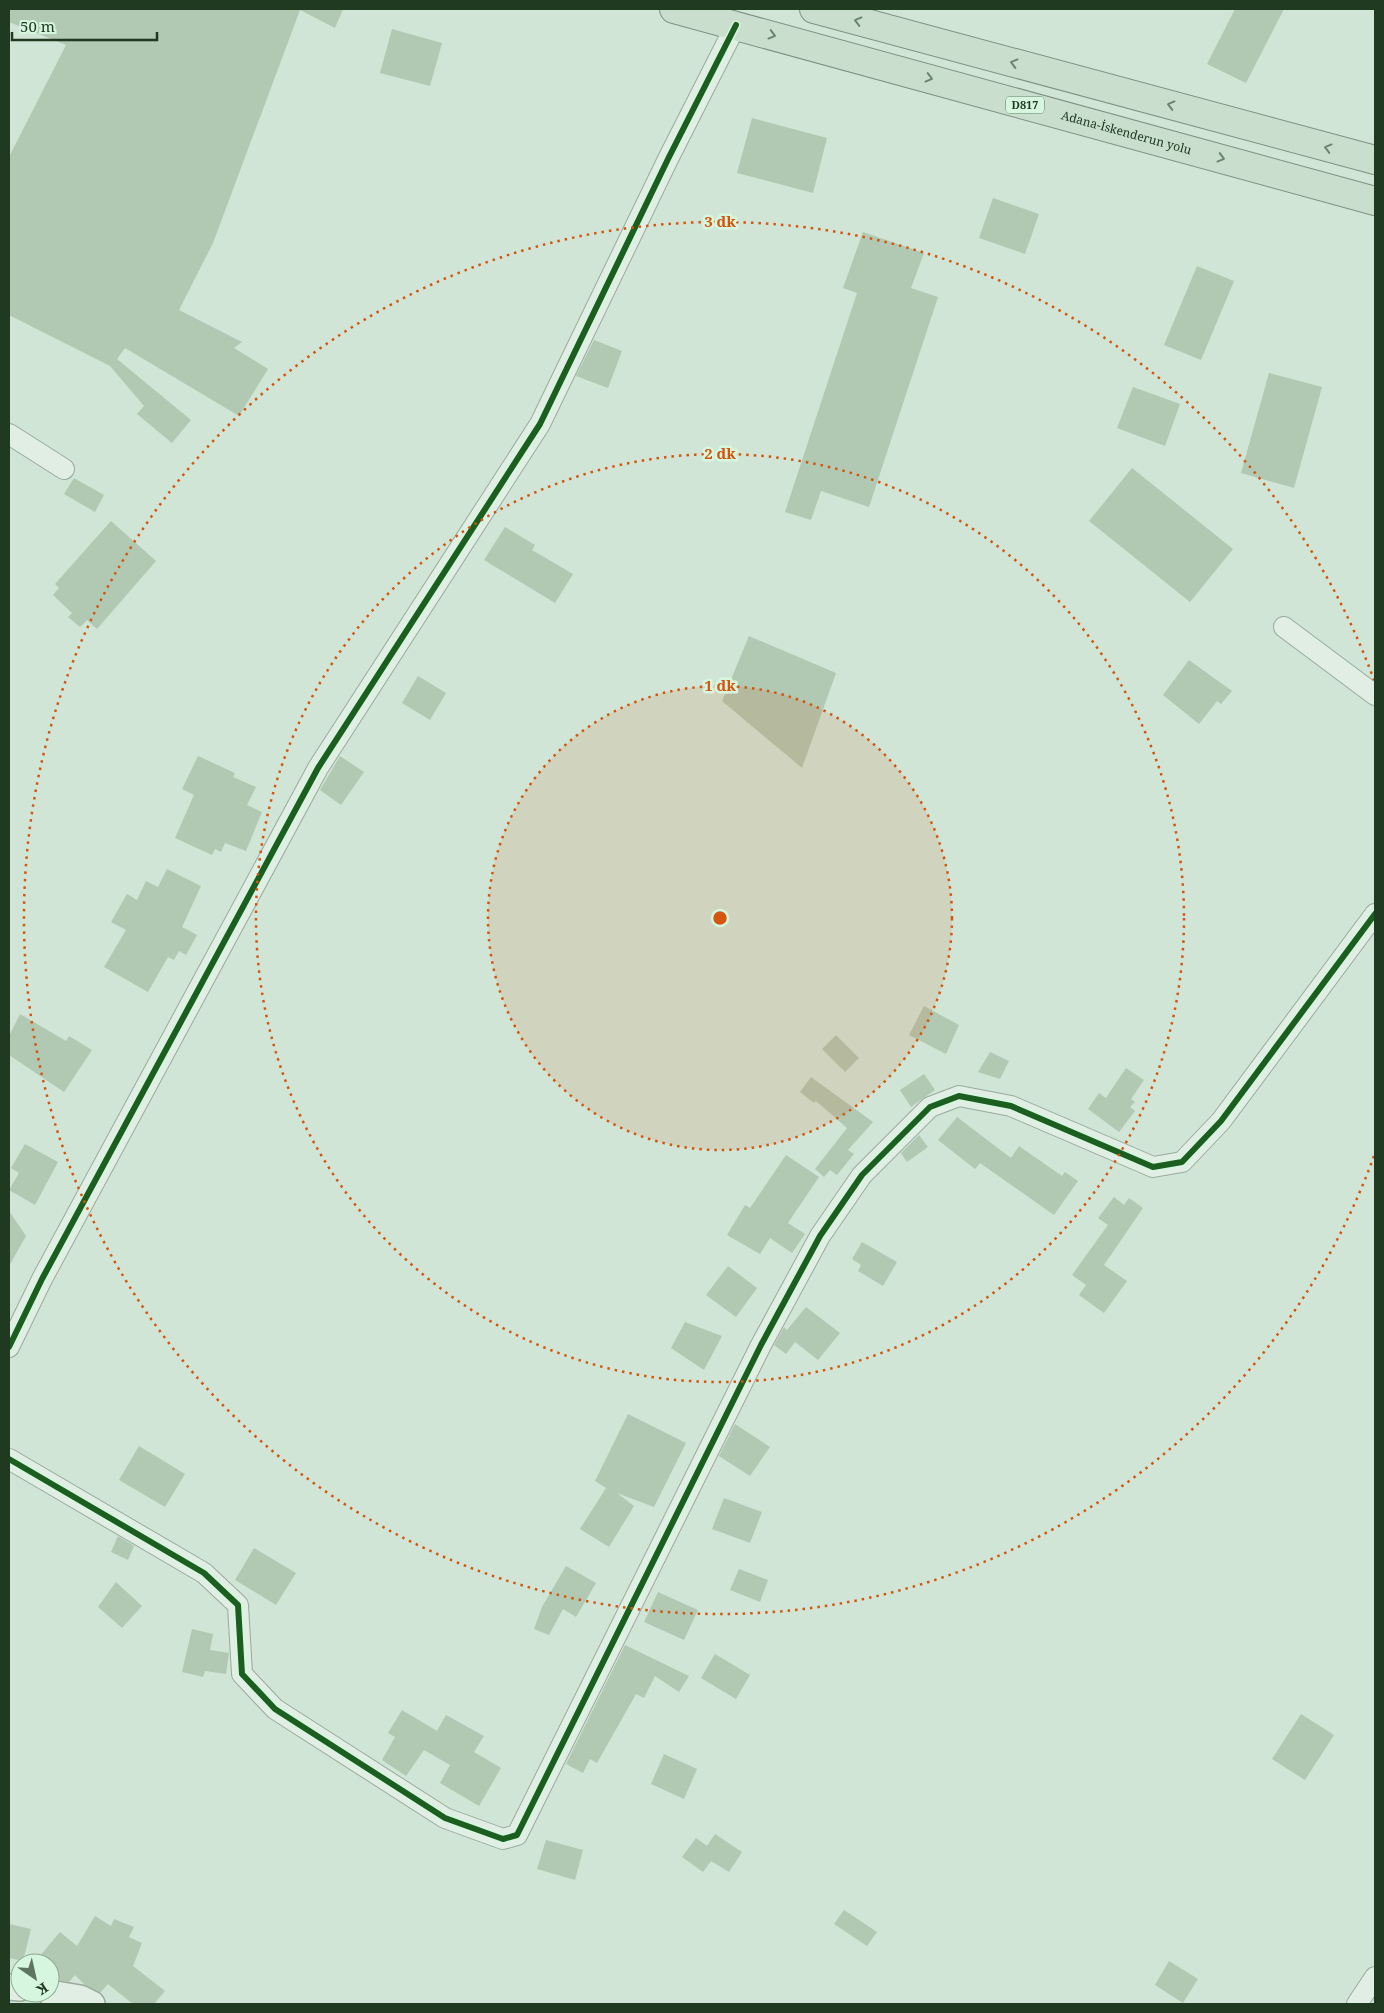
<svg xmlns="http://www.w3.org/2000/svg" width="1384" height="2013" viewBox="0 0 1384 2013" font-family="'Noto Serif',serif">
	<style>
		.building { fill: #b1c9b3 }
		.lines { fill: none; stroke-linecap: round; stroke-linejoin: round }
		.minor-casing { stroke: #98ab9c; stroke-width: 22 }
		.tertiary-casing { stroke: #98ab9c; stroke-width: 28 }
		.trunk-casing { stroke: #7f9081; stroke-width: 30 }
		.minor { stroke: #e1eee4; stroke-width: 20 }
		.tertiary { stroke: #e1eee4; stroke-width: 25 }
		.trunk { stroke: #cadece; stroke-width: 28 }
		.cycleway-casing { stroke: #d6f6df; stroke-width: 9 }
		.cycleway { stroke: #1b5e20; stroke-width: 6 }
		.oneway { stroke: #6c846f }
		.ring { fill: none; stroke: #d4560e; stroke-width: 2.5; stroke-dasharray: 2.5 5 }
		.labels { text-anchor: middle; stroke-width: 5; stroke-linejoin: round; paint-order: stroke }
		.shield { fill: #d6f6df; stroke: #57725a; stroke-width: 1 }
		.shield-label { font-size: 11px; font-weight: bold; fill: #203a21 }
		.street-label { font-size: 12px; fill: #203a21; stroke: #d6f6df }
		.centre { fill: #d4560e; stroke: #d6f6df; stroke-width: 2.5 }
		.ring-label { font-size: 15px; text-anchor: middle; font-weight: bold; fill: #d4560e; stroke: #d6f6df; stroke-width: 5; stroke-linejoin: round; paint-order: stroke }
	</style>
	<rect width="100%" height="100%" fill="#d0e5d5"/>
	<g class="building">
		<path d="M9 9H343L335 28 300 10 213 243 179 310 242 342 234 348 268 369 239 416 125 348 117 359 191 420 172 443 137 414 144 406 110 366 9 315V157L66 45 9 22Z"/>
		<path d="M1235 9H1284L1246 83 1207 64Z"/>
		<path d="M392 29 442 43 430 86 380 73Z"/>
		<path d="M752 118 827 138 813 193 737 173Z"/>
		<path d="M993 198 1039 214 1025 254 979 238Z"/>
		<path d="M863 232 924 253 911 288 938 297 869 507 821 491 811 520 785 512 857 293 843 288Z"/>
		<path d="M1197 266 1234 281 1201 360 1164 345Z"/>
		<path d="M594 340 622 351 608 388 576 376Z"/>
		<path d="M1269 373 1322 387 1294 488 1241 473Z"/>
		<path d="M1133 387 1180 404 1165 446 1117 428Z"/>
		<path d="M1132 468 1233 549 1190 602 1089 521Z"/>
		<path d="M74 478 104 495 95 512 64 494Z"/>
		<path d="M111 521 156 561 97 629 87 620 80 627 68 617 72 613 53 595 59 588 55 584Z"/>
		<path d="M505 527 535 545 532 550 573 574 555 603 484 560Z"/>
		<path d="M749 636 836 673 802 768 722 701Z"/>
		<path d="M1189 660 1232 691 1221 704 1217 701 1199 724 1163 695Z"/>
		<path d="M418 676 446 693 430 720 402 703Z"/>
		<path d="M198 756 235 773 233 777 256 787 247 805 262 812 246 851 225 843 221 852 215 849 212 855 175 838 194 795 182 789Z"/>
		<path d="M340 756 364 772 341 805 320 790Z"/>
		<path d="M167 869 201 886 182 927 197 935 186 955 179 951 174 960 168 957 148 992 104 967 126 930 111 922 127 894 137 900 146 881 158 887Z"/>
		<path d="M924 1006 959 1025 946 1054 909 1035Z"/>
		<path d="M20 1014 66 1041 69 1036 92 1050 64 1092 9 1055V1036Z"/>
		<path d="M836 1035 859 1058 845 1072 822 1049Z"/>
		<path d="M990 1052 1009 1061 1000 1079 978 1072Z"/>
		<path d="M1126 1068 1144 1080 1131 1099 1135 1102 1130 1107 1135 1111 1119 1132 1088 1109 1099 1093 1106 1098Z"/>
		<path d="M924 1074 935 1090 911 1107 900 1090Z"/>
		<path d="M811 1077 873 1122 848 1150 854 1154 837 1175 830 1170 824 1177 815 1169 847 1128 816 1101 814 1103 800 1092Z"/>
		<path d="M957 1117 1011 1158 1019 1146 1062 1176 1065 1172 1078 1181 1054 1215 980 1163 975 1169 938 1140Z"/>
		<path d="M919 1135 928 1147 907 1162 901 1153Z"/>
		<path d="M25 1144 58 1162 35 1205 9 1190 19 1173 11 1168Z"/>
		<path d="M786 1155 819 1177 788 1223 805 1234 792 1253 770 1238 760 1254 727 1235 745 1205 750 1208Z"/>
		<path d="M1114 1197 1124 1205 1129 1198 1143 1208 1104 1265 1127 1281 1104 1313 1079 1295 1086 1285 1072 1275 1108 1225 1098 1218Z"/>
		<path d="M9 1211 26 1236 9 1266Z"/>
		<path d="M862 1242 897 1262 883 1286 858 1271 861 1265 852 1259Z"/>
		<path d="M728 1266 757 1288 736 1317 706 1295Z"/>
		<path d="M806 1307 840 1333 818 1360 795 1342 786 1354 774 1345 784 1327 787 1330Z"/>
		<path d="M685 1322 722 1336 704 1370 671 1348Z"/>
		<path d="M628 1414 686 1443 654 1507 617 1493 634 1506 609 1547 580 1529 606 1488 595 1481Z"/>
		<path d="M735 1424 770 1447 750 1476 719 1456Z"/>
		<path d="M139 1446 185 1474 165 1507 119 1480Z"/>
		<path d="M724 1498 762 1512 750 1543 712 1529Z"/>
		<path d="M118 1536 134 1546 128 1560 111 1552Z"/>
		<path d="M254 1548 296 1573 276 1605 235 1580Z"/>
		<path d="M566 1566 596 1583 576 1617 563 1609 549 1635 534 1629 542 1607Z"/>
		<path d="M739 1569 768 1580 760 1602 730 1590Z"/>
		<path d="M116 1582 142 1606 122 1628 98 1607Z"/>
		<path d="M658 1592 698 1610 684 1640 644 1622Z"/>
		<path d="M192 1629 213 1634 210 1650 229 1653 226 1674 205 1671 203 1677 182 1672Z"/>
		<path d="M625 1645 689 1676 679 1692 655 1676 644 1698 636 1694 597 1763 590 1759 583 1773 566 1764Z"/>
		<path d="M715 1654 750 1675 736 1699 701 1678Z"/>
		<path d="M402 1710 437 1731 446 1715 484 1736 474 1752 501 1768 479 1806 440 1783 450 1765 424 1750 406 1776 382 1760 395 1737 388 1733Z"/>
		<path d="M1301 1714 1334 1735 1305 1780 1272 1759Z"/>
		<path d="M664 1754 697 1769 684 1799 651 1784Z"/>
		<path d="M715 1834 742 1852 729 1872 711 1861 703 1872 682 1857 696 1838 707 1846Z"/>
		<path d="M546 1840 583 1850 575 1880 537 1869Z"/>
		<path d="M844 1910 877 1932 867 1946 834 1924Z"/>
		<path d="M95 1916 111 1926 114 1919 134 1927 129 1937 142 1943 133 1966 165 1991 154 2004H133L108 1984 100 1993 85 1985 75 1975 69 1982 53 1979 50 1977V1963H34L60 1932 77 1946Z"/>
		<path d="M9 1924 31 1929 23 1961 9 1958Z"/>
		<path d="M1169 1961 1198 1979 1183 2003 1155 1985Z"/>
	</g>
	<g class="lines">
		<g class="minor-casing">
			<g id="minor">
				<path d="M9 434 64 469"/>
				<path d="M1284 627 1375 695"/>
				<path d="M9 1347 42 1279 318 768 540 424 669 157 736 25"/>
				<path d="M9 1459 204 1573 238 1605 242 1674 275 1709 445 1818 503 1839 517 1835 761 1345 820 1236 862 1175 930 1107 959 1096 1011 1106 1153 1167 1182 1162 1221 1121 1375 914"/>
				<path d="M1357 2004 1375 1977"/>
			</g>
		</g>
		<g class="tertiary-casing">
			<g id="tertiary">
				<path d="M9 1987 20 1988"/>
				<path d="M50 1993 80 1998 92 2004"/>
			</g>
		</g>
		<g class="trunk-casing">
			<g id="trunk">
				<path id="s1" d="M674 9 1375 201"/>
				<path d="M814 9 1375 160"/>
			</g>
		</g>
		<use href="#minor" class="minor"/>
		<use href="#tertiary" class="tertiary"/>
		<use href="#trunk" class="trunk"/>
		<g class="cycleway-casing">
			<g id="cycleway">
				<path d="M9 1347 42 1279 318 768 540 424 669 157 736 25"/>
				<path d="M9 1459 204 1573 238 1605 242 1674 275 1709 445 1818 503 1839 517 1835 761 1345 820 1236 862 1175 930 1107 959 1096 1011 1106 1153 1167 1182 1162 1221 1121 1375 914"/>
			</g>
		</g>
		<use href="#cycleway" class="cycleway"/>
	</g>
	<defs><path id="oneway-chevron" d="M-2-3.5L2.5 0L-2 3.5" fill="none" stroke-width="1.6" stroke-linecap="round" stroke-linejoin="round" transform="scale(1.25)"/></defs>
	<g class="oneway">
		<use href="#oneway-chevron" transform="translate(858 21) rotate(-165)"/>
		<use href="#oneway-chevron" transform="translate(772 35) rotate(15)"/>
		<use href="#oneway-chevron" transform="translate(1014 63) rotate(-165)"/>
		<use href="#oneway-chevron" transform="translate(929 78) rotate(15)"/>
		<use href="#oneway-chevron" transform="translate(1171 105) rotate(-165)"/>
		<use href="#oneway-chevron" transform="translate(1328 148) rotate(-165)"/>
		<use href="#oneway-chevron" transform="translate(1221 158) rotate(15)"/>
	</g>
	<circle cx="720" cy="918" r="232" fill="#d4560e" fill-opacity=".12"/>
	<g class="ring">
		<circle cx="720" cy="918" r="232"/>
		<circle cx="720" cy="918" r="464"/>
		<path d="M1374 1156A696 696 0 1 1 1374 680"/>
	</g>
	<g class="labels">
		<rect class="shield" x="1006" y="96.5" width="38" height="17" rx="4"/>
		<g class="shield-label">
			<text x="1025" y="109">D817</text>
		</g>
		<g class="street-label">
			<text dy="4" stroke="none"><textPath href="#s1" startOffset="469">Adana-İskenderun yolu</textPath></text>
		</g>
	</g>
	<circle cx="720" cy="918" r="8" class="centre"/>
	<g class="ring-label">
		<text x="720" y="227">3 dk</text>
		<text x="720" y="459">2 dk</text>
		<text x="720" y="691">1 dk</text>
	</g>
	<rect width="1384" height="2013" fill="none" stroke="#203a21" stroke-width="20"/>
	<g transform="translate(35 1978) rotate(146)"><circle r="24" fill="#d6f6df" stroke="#8dab93"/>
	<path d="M0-4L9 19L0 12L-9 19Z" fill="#5e7660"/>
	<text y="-8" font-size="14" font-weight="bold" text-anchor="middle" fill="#203a21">K</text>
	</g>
	<path d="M12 32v8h145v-8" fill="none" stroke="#203a21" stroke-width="2.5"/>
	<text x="20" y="32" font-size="15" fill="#203a21" stroke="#d6f6df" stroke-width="4" paint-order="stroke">50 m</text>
</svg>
